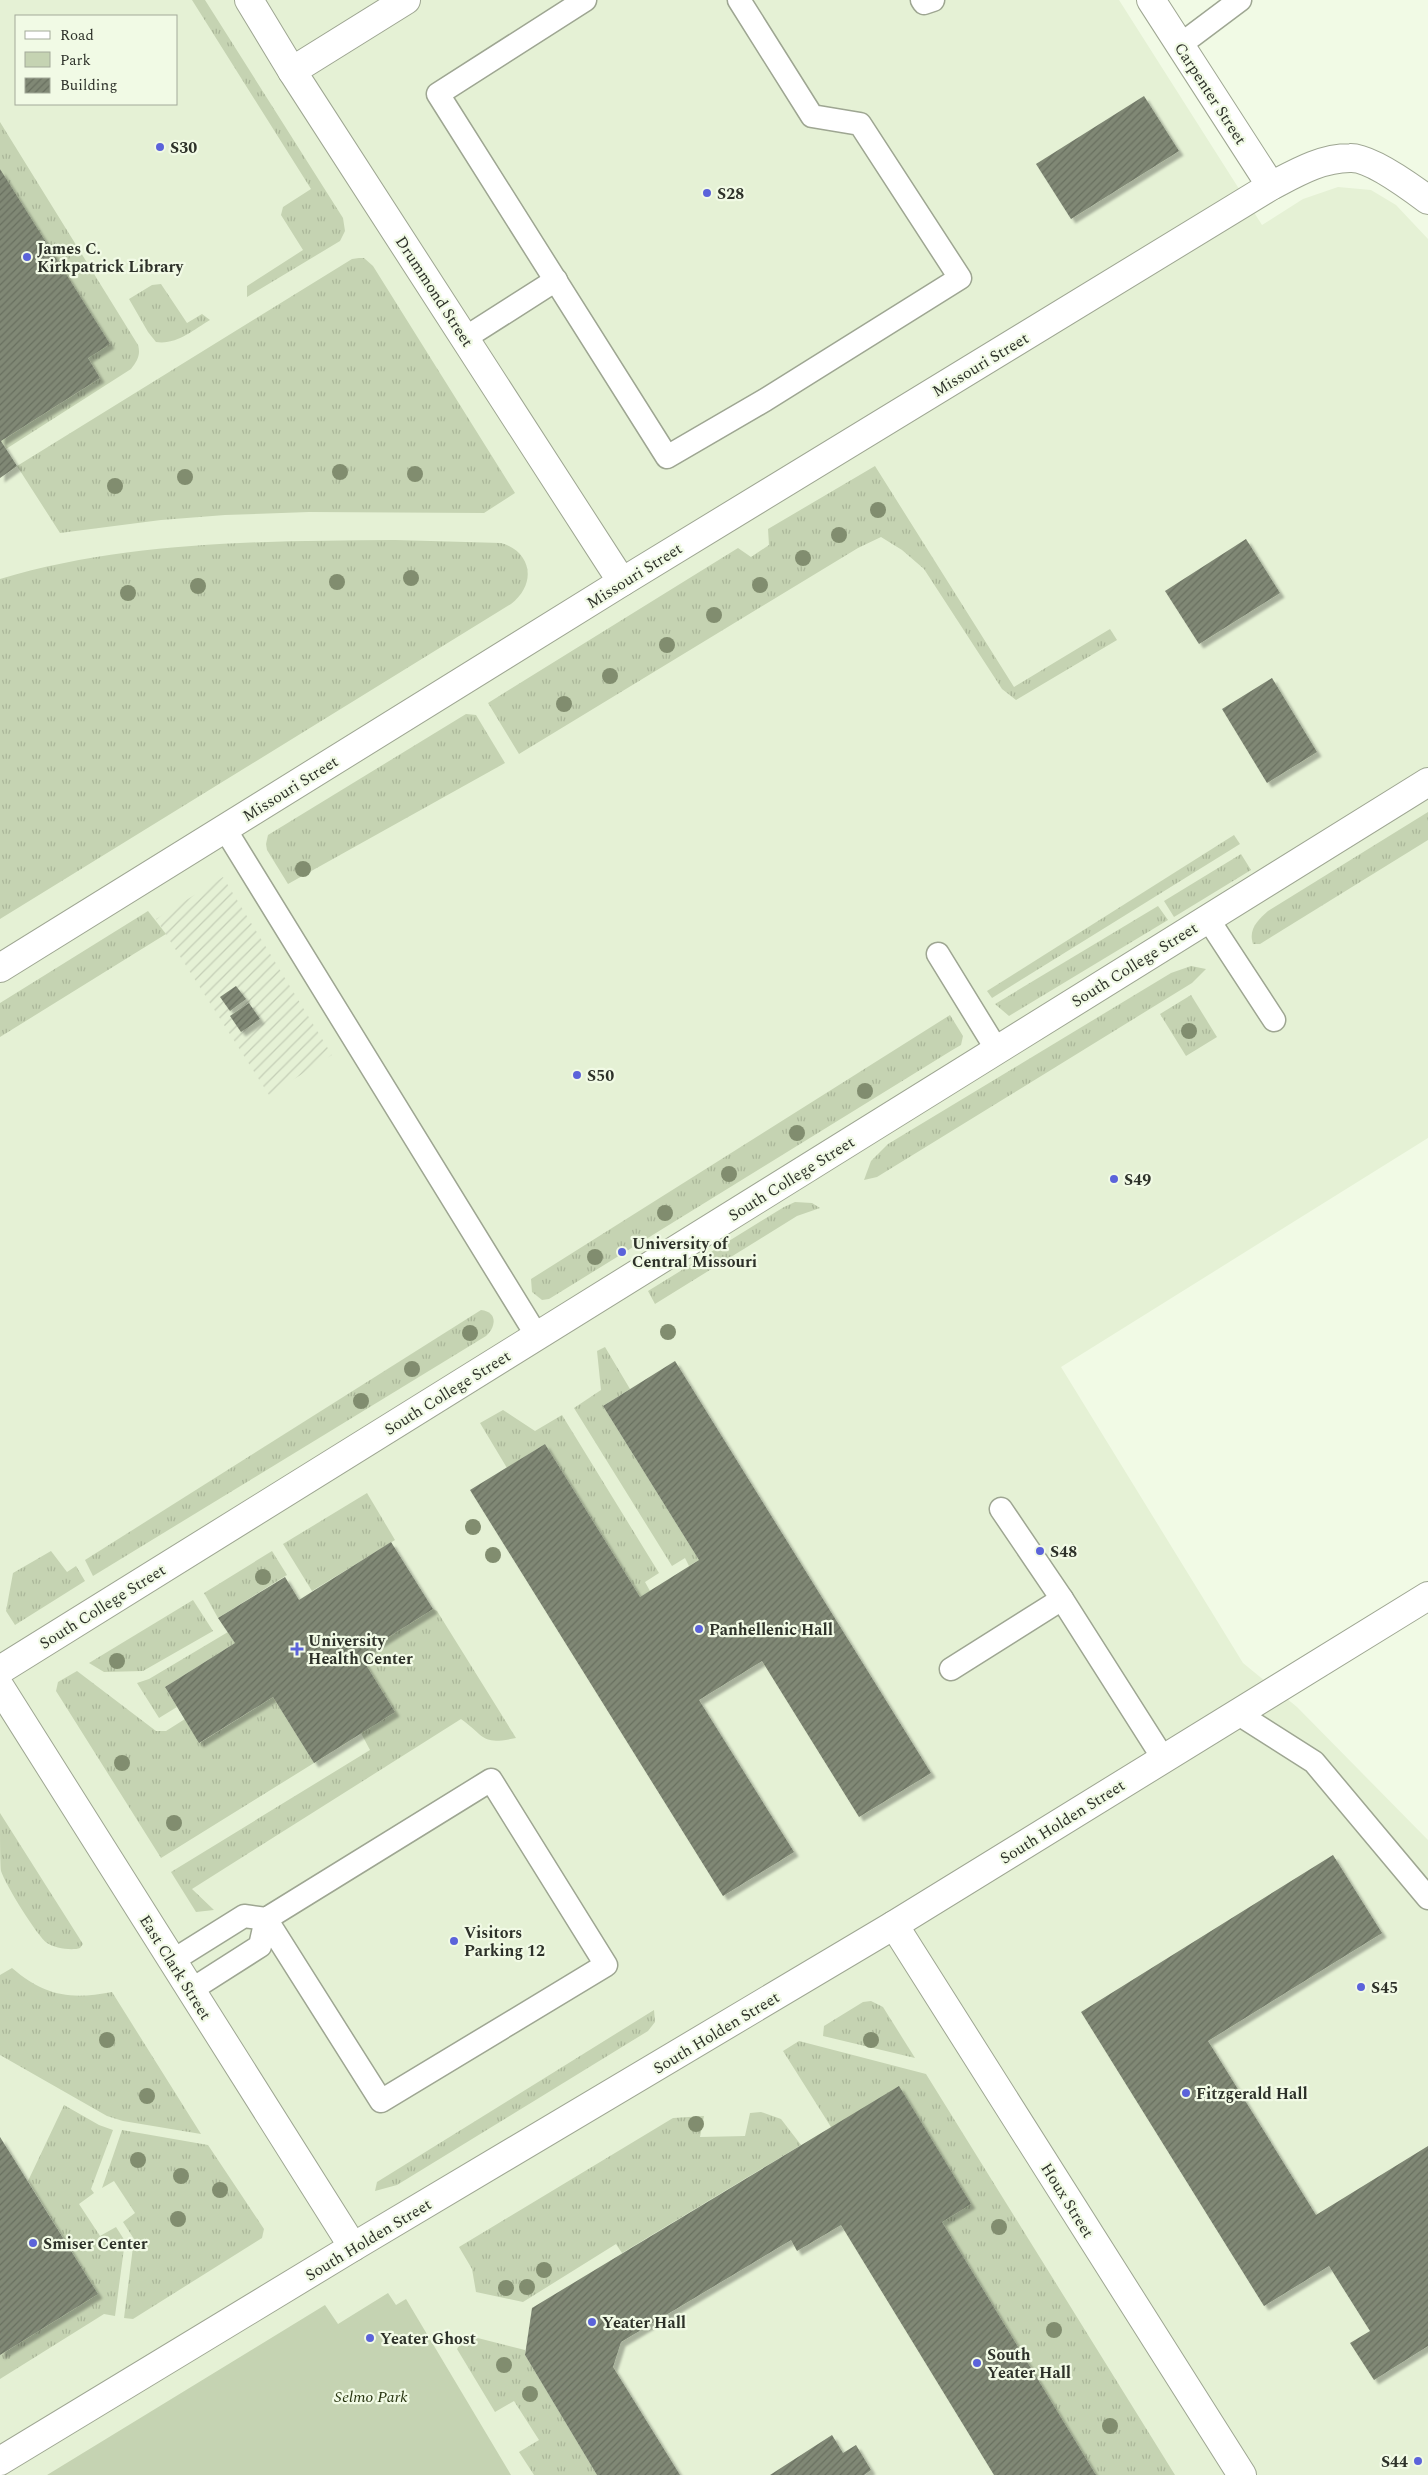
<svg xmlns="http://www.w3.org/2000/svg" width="1428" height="2475" viewBox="0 0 1428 2475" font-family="Spectral,serif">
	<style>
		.built { fill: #e5f1d5; fill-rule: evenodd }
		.industrial { fill: url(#industrial-furrows) }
		.grass { fill: url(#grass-tufts) }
		.park { fill: #c5d3b2 }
		.building { fill: url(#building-hatch); filter: url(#shadow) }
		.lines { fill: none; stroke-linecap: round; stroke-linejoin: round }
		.service-casing { stroke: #9ea692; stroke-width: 25 }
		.minor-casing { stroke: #9ea692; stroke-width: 30 }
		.tertiary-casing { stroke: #9ea692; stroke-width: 30 }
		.secondary-casing { stroke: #9ea692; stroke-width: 30 }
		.service { stroke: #fff; stroke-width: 22 }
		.minor { stroke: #fff; stroke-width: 28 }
		.tertiary { stroke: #fff; stroke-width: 28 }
		.secondary { stroke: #fff; stroke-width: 28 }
		.tree { fill: #818d6f }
		.poi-dot { fill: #5b63da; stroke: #f1fae5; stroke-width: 2 }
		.labels { text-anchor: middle; stroke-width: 4.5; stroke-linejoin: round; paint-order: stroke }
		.street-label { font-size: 16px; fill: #2d3129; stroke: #f1fae5 }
		.poi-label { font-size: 16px; font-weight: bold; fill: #2d3129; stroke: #f1fae5; text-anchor: start }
		.park-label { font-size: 16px; font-style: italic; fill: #26330e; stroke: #f1fae5 }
	</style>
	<defs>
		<pattern id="industrial-furrows" width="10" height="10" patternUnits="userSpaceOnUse" patternTransform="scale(1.25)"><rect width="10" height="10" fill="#e5f1d5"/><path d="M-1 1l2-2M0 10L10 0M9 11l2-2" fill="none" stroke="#c5cfb7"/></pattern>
		<pattern id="grass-tufts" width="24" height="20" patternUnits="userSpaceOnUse" patternTransform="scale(1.25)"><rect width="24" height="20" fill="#c5d3b2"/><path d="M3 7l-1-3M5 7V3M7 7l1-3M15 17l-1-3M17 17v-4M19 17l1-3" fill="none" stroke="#aab699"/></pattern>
		<pattern id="building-hatch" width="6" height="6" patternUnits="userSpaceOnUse" patternTransform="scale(1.25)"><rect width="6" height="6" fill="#808875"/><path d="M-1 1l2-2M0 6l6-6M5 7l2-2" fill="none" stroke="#697060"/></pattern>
		<filter id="shadow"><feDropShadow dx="4.5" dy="4.5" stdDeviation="1" flood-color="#0004"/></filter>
	</defs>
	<rect width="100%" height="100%" fill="#f1fae5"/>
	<path class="built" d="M0 0H1119L1262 225 1303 199 1338 187 1371 190 1396 205 1428 239V1138L1061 1367 1243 1663 1297 1707 1428 1840V2475H0ZM16 16H176V104H16Z"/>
	<path class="industrial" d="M223 877 332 1055 269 1095 156 919Z"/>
	<g class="grass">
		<path d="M192 0H205L343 218 345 231 340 241 247 297V286L303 250 281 215 283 207 311 189Z"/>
		<path d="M0 122 138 345C141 355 137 361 131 369L6 449 1 441 100 378 88 358 0 169Z"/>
		<path d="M359 258H364L373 266 515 493 484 513 309 512 225 515 161 520 60 533 17 466 352 259Z"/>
		<path d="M161 284 187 323 202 314 210 320C193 330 177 345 156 342L148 332 129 299 152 285Z"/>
		<path d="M875 466 1014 687 1110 629 1117 640 1016 700 1002 689 924 569 902 550 881 537 858 548 519 754 488 703 738 548 751 557 769 545 768 529Z"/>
		<path d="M395 540 501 543C532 552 537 584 511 604L0 919V579C128 541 263 541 395 540Z"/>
		<path d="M466 714 476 715 505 763 288 884 267 850 266 844 268 835Z"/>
		<path d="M1428 812V840L1260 944H1253C1248 929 1258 920 1268 911Z"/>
		<path d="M1234 835 1240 844 992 998 987 991Z"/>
		<path d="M1241 854 1251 870 1174 917 1164 901Z"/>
		<path d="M1158 906 1168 920 1009 1016 995 1004Z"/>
		<path d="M148 911 166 934 0 1037V1003Z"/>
		<path d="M1191 966 1206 969 1192 983 877 1177 864 1180 871 1161 888 1144 1171 973Z"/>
		<path d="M1191 995 1217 1037 1186 1056 1160 1014Z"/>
		<path d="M950 1015 963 1036 961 1045 954 1049 549 1299 542 1300 532 1292 531 1279Z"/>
		<path d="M795 1202 812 1203 820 1208 797 1216 655 1304 648 1291 784 1207Z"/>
		<path d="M481 1310C498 1312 496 1327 486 1336L93 1576 85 1560Z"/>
		<path d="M605 1347 630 1389 603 1406 699 1560 689 1566 685 1558 672 1566 574 1408 601 1390 597 1351Z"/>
		<path d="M503 1410 535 1431 562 1415 659 1573 645 1582 650 1591 640 1597 545 1444 507 1468 480 1423Z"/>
		<path d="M367 1493 395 1540 312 1591 283 1544Z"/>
		<path d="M51 1551 67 1572 76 1566 85 1581 15 1625 6 1611 13 1573Z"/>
		<path d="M272 1551 287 1575 218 1618 204 1593Z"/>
		<path d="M193 1600 213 1631 143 1671 104 1672 89 1663Z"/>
		<path d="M433 1609 437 1611 516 1738C481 1745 487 1738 461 1719L192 1889 214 1910 196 1912 171 1872 370 1750 361 1733 395 1712 360 1655Z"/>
		<path d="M228 1632 235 1643 165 1687 177 1707 159 1718 137 1683 149 1679Z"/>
		<path d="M77 1671 156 1731H166L185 1719 200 1743 273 1697 314 1763 161 1858 56 1691 58 1682Z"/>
		<path d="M0 1813 83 1944 80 1948C72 1951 54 1948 47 1943 37 1936 5 1884 1 1871 0 1861 0 1826 0 1813Z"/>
		<path d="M12 1968C45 1996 70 2000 112 1992L201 2134 123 2121 107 2116 0 2055V1975Z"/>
		<path d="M871 2001 883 2007 915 2058 823 2036 824 2026 863 2002Z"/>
		<path d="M654 2010 655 2022 648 2031 397 2185 375 2191 377 2182Z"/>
		<path d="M799 2041 926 2074 1175 2475H1096L942 2222 970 2204 831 2127 783 2051Z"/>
		<path d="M64 2105 99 2125 113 2130 91 2189 94 2193 79 2204 100 2236 116 2227 125 2241 115 2316 104 2314 0 2379V2355L98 2294 28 2181Z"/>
		<path d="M761 2112 781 2119 801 2145 622 2253 616 2244 523 2302 476 2292 472 2269 459 2247 673 2118 704 2116 700 2137 745 2136 750 2113Z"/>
		<path d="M122 2130 208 2145 264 2229 262 2238 133 2319 124 2318 134 2239 123 2222 135 2213 114 2181 102 2188Z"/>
		<path d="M466 2335 525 2350V2355L597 2475H534L519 2452 539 2440 514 2401 495 2412 457 2349Z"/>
	</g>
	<path class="park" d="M388 2293 396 2305 406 2299 511 2475H47L325 2305 338 2324Z"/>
	<g class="building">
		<path d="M1144 96 1179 151 1071 219 1036 164Z"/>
		<path d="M0 169 110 344 88 358 100 378 1 441 17 466 0 478Z"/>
		<path d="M1246 539 1280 593 1199 644 1165 591Z"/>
		<path d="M1272 678 1317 752 1267 783 1222 709Z"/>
		<path d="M236 986 246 999 230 1011 220 997Z"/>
		<path d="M249 1003 260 1019 241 1032 230 1016Z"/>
		<path d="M675 1361 931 1773 859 1817 762 1661 699 1700 794 1852 723 1896 470 1490 545 1444 640 1597 699 1560 603 1406Z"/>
		<path d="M391 1542 433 1609 360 1655 395 1712 314 1763 273 1697 199 1743 165 1687 235 1643 218 1618 285 1577 299 1600Z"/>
		<path d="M1333 1855 1382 1933 1208 2041 1316 2215 1428 2146V2346L1374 2380 1350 2343 1370 2331 1329 2266 1264 2306 1081 2012Z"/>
		<path d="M899 2086 971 2204 942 2222 1096 2475H994L841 2225 797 2251 791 2240 621 2342 613 2367 680 2475H597L525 2355 532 2308Z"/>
		<path d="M0 2137 98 2294 0 2355Z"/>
		<path d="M832 2435 843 2453 856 2445 871 2470 864 2475H770Z"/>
	</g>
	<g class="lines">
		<g class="service-casing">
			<g id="service">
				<path d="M585 0 438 94 667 457 765 400 960 278 860 124 812 116 739 0"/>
				<path d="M922 0 924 3 933 0"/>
				<path d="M1180 45 1240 0"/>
				<path d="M465 338 556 280"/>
				<path d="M225 829 537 1336"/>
				<path d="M1208 919 1274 1020"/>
				<path d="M938 954 997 1050"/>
				<path d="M1001 1509 1062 1599 1163 1758"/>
				<path d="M951 1669 1062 1599"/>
				<path d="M1237 1713 1314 1762 1428 1898"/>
				<path d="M172 1961 244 1916 266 1919 491 1780 606 1965 381 2101 266 1919"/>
				<path d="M191 1990 260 1946 266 1919"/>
			</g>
		</g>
		<g class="minor-casing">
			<g id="minor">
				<path d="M249 0 292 71 622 582"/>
				<path d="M1151 0 1271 186"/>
				<path d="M292 71 406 0"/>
				<path d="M0 968 622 582 1271 186C1296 173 1321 158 1350 158 1370 157 1412 188 1428 200"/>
				<path d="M0 1670 1428 782"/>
				<path d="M894 1925 1242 2475"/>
			</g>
		</g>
		<g class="tertiary-casing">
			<path id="tertiary" d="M0 1687 353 2247"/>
		</g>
		<g class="secondary-casing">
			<path id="secondary" d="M0 2461 353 2247 894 1925 1428 1596"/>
		</g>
		<use href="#service" class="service"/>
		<use href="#minor" class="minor"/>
		<use href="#tertiary" class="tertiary"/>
		<use href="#secondary" class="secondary"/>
	</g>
	<g class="tree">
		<circle cx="340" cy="472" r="8"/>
		<circle cx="415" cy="474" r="8"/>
		<circle cx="185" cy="477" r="8"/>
		<circle cx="115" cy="486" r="8"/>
		<circle cx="878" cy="510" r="8"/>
		<circle cx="839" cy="535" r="8"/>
		<circle cx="803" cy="558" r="8"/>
		<circle cx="411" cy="578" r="8"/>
		<circle cx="337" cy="582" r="8"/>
		<circle cx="760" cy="585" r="8"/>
		<circle cx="198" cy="586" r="8"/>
		<circle cx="128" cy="593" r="8"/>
		<circle cx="714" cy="615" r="8"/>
		<circle cx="667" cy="645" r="8"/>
		<circle cx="610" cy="676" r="8"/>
		<circle cx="564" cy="704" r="8"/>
		<circle cx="303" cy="869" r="8"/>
		<circle cx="1189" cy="1031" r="8"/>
		<circle cx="865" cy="1091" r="8"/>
		<circle cx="797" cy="1133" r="8"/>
		<circle cx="729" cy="1174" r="8"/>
		<circle cx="665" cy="1213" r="8"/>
		<circle cx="595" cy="1257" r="8"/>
		<circle cx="668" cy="1332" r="8"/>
		<circle cx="470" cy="1333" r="8"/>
		<circle cx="412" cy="1369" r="8"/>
		<circle cx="361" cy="1401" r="8"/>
		<circle cx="473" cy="1527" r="8"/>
		<circle cx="493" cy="1555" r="8"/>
		<circle cx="263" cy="1577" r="8"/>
		<circle cx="117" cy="1661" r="8"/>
		<circle cx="122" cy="1763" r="8"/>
		<circle cx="174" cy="1823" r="8"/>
		<circle cx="107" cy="2040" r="8"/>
		<circle cx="871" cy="2040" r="8"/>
		<circle cx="147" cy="2096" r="8"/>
		<circle cx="696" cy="2124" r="8"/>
		<circle cx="138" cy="2160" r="8"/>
		<circle cx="181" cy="2176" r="8"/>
		<circle cx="220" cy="2190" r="8"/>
		<circle cx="178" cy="2219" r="8"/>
		<circle cx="999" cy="2227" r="8"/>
		<circle cx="544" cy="2270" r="8"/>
		<circle cx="527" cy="2287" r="8"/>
		<circle cx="506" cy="2288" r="8"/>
		<circle cx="1054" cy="2330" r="8"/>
		<circle cx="504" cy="2365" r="8"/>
		<circle cx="530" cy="2394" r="8"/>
		<circle cx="1110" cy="2426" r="8"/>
	</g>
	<g class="poi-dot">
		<circle cx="160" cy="147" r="5"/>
		<circle cx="707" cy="193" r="5"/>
		<circle cx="27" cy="257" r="5"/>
		<circle cx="577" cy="1075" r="5"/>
		<circle cx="1114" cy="1179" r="5"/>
		<circle cx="622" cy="1252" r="5"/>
		<circle cx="1040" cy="1551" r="5"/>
		<circle cx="699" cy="1629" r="5"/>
		<path d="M294.5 1641.5h5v5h5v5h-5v5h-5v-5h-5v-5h5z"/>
		<circle cx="454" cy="1941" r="5"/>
		<circle cx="1361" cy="1987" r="5"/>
		<circle cx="1186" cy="2093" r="5"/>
		<circle cx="33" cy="2243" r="5"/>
		<circle cx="592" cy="2322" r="5"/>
		<circle cx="370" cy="2338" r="5"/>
		<circle cx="977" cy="2363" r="5"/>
		<circle cx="1418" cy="2461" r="5"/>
	</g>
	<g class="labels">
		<g class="street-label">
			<text transform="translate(1211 93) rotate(57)" y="6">Carpenter Street</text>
			<text transform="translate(435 291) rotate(57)" y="6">Drummond Street</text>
			<text transform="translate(980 364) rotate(-31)" y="6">Missouri Street</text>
			<text transform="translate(634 575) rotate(-32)" y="6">Missouri Street</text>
			<text transform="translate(290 788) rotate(-32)" y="6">Missouri Street</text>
			<text transform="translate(1134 964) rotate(-32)" y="6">South College Street</text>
			<text transform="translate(791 1178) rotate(-32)" y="6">South College Street</text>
			<text transform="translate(447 1392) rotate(-32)" y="6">South College Street</text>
			<text transform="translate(102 1606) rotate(-32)" y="6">South College Street</text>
			<text transform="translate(1062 1821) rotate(-32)" y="6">South Holden Street</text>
			<text transform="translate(176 1967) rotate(58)" y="6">East Clark Street</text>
			<text transform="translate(716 2032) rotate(-31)" y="6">South Holden Street</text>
			<text transform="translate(1068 2200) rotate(58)" y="6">Houx Street</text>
			<text transform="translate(368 2239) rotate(-31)" y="6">South Holden Street</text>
		</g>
		<g class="poi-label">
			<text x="170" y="153">S30</text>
			<text x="717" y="199">S28</text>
			<text x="37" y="254">James C.<tspan x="37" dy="18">Kirkpatrick Library</tspan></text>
			<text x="587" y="1081">S50</text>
			<text x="1124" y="1185">S49</text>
			<text x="632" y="1249">University of<tspan x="632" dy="18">Central Missouri</tspan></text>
			<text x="1050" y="1557">S48</text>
			<text x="709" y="1635">Panhellenic Hall</text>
			<text x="308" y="1646">University<tspan x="308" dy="18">Health Center</tspan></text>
			<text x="464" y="1938">Visitors<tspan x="464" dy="18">Parking 12</tspan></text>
			<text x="1371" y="1993">S45</text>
			<text x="1196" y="2099">Fitzgerald Hall</text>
			<text x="43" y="2249">Smiser Center</text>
			<text x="602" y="2328">Yeater Hall</text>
			<text x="380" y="2344">Yeater Ghost</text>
			<text x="987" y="2360">South<tspan x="987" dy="18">Yeater Hall</tspan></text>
			<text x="1408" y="2467" text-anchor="end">S44</text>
		</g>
		<g class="park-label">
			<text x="371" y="2402">Selmo Park</text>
		</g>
	</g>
	<rect x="15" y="15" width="162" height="90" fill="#f1fae5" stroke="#a3aa9a"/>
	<rect x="25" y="31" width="25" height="8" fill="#ffffff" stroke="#a3aa9a"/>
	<text x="60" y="40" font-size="15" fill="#2d3129">Road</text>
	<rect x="25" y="52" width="25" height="15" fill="#c5d3b2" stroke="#a3aa9a"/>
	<text x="60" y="65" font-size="15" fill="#2d3129">Park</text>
	<rect x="25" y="78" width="25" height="15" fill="url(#building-hatch)" stroke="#a3aa9a"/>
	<text x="60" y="90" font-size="15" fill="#2d3129">Building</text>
</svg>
